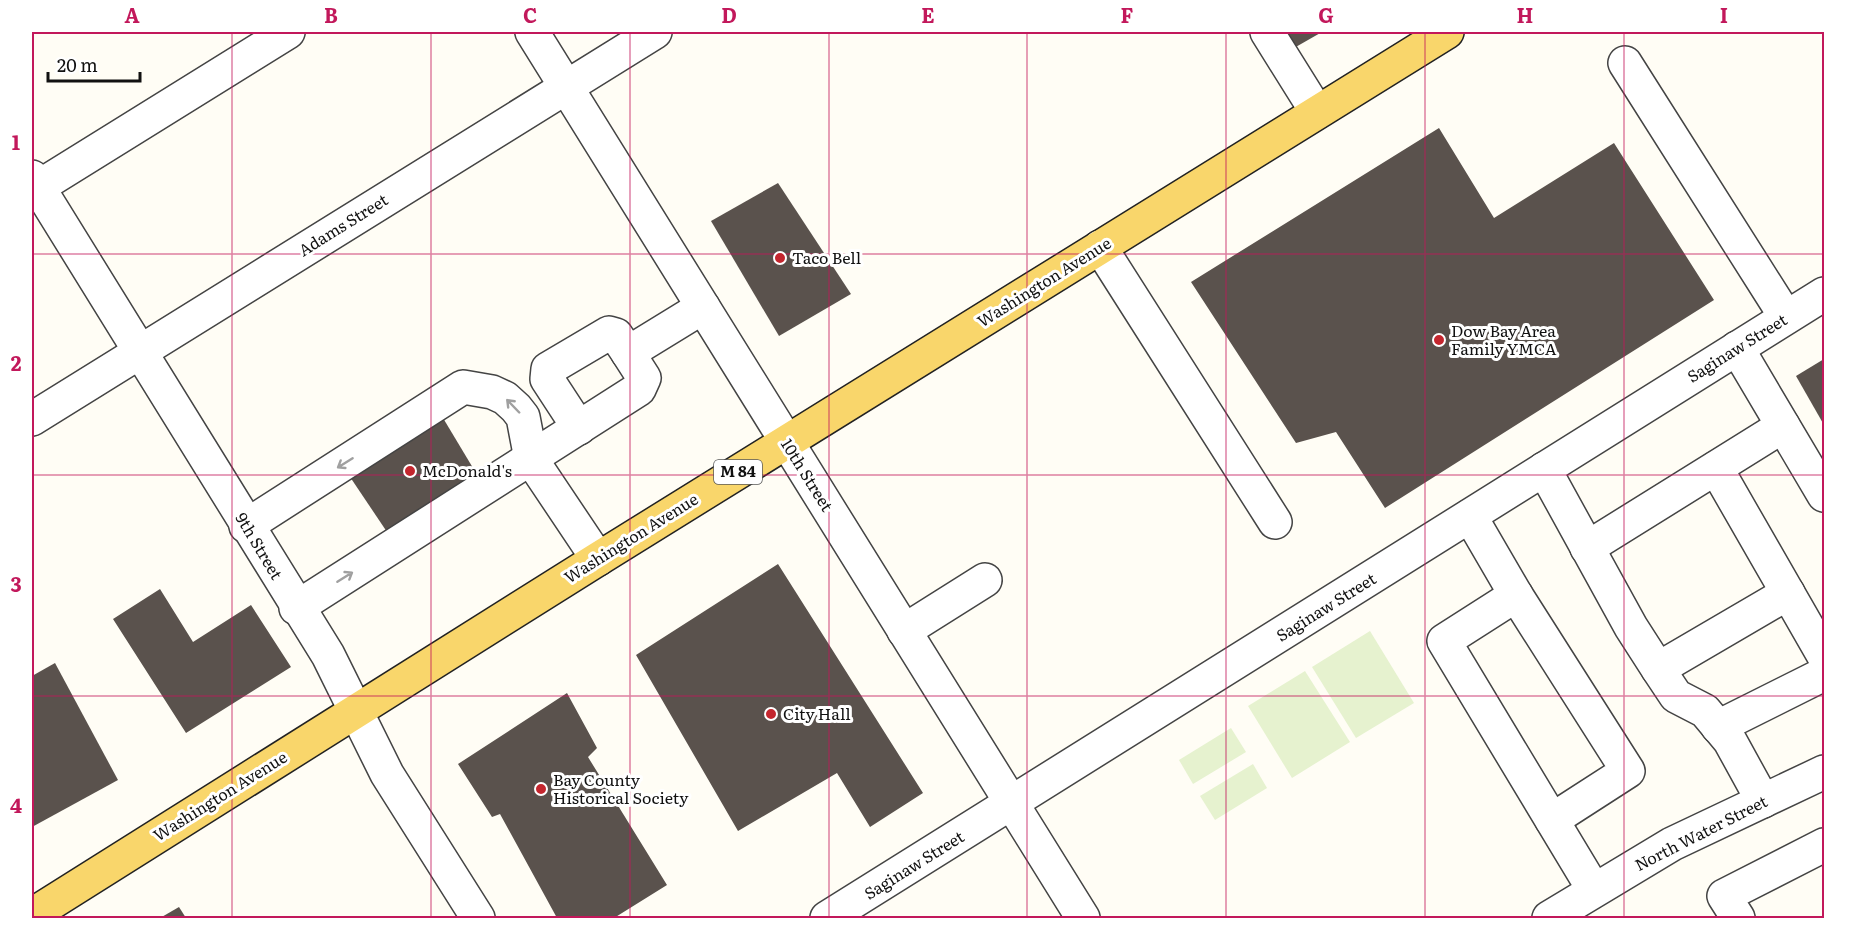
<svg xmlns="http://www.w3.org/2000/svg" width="1856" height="950" viewBox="0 0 1856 950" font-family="Literata,serif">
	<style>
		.pitch { fill: #e6f2cf }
		.building { fill: #5a524d }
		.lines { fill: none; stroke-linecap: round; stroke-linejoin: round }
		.minor-casing { stroke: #444; stroke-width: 36 }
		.major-casing { stroke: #222; stroke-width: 36 }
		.minor { stroke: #fff; stroke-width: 33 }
		.major { stroke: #f9d66b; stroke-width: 33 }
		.oneway { stroke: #a0a0a0 }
		.grid { fill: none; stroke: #c2185b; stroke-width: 1.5; stroke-opacity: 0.55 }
		.poi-dot { fill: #c4262e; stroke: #fff; stroke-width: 2 }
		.labels { text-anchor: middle; stroke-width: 6; stroke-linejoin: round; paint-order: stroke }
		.shield { fill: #fff; stroke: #585858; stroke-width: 1.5 }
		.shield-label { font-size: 15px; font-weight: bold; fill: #111 }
		.street-label { font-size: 16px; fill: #111; stroke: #fff }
		.poi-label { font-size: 16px; fill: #111; stroke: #fff; text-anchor: start }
		.neatline { fill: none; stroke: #c2185b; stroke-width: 2 }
		.grid-label { font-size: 20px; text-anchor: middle; font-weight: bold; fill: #c2185b }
	</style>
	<rect width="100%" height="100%" fill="#fffdf5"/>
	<g class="pitch">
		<path d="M1370 631 1414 703 1356 738 1312 667Z"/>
		<path d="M1305 671 1350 742 1292 778 1248 706Z"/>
		<path d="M1231 728 1246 752 1193 784 1179 760Z"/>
		<path d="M1253 764 1267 788 1215 820 1200 796Z"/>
	</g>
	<g class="building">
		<path d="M1284 32H1322L1294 48Z"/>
		<path d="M1439 128 1494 218 1614 143 1714 300 1385 508 1336 432 1296 443 1191 282Z"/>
		<path d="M778 183 851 294 779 336 711 221Z"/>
		<path d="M1824 359V425L1796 376Z"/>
		<path d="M437 408 476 473 387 532 344 468Z"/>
		<path d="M778 564 923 793 870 827 837 773 738 831 636 655Z"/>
		<path d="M160 589 193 642 251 605 291 667 186 733 113 619Z"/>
		<path d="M55 663 118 780 32 827V676Z"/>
		<path d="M567 693 597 748 588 757 667 885 614 918H557L500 814 492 817 458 764Z"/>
		<path d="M179 907 186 918H160Z"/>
	</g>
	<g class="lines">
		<g class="minor-casing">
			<g id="minor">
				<path d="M532 32 1083 918"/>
				<path d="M1267 32 1317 112"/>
				<path d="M1625 63 1786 317"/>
				<path d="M32 177 328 655 387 774 478 918"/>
				<path d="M32 191 288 32"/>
				<path d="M1100 247 1275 522"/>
				<path d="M1737 348 1824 495"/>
				<path d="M32 419 655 32"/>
				<path d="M579 428 547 379 548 369 609 333 616 335 628 353"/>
				<path d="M1716 468 1824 656"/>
				<path d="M1544 469 1631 627 1658 669 1676 696 1705 711 1730 741 1763 801"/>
				<path d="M1470 516 1516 595 1628 771 1552 820"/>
				<path d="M246 526 463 387 492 392 505 398 516 408 523 417 531 459 598 559"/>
				<path d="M1587 548 1783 426"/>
				<path d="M1516 595 1444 641 1594 890"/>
				<path d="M296 608 639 389 644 378 628 353 703 307"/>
				<path d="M904 631 985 580"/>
				<path d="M1658 669 1788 593"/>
				<path d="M1718 727 1824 674"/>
				<path d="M827 918 1824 294"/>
				<path d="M1549 918 1672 844 1824 772"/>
				<path d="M1738 918 1724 896 1824 845"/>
			</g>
		</g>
		<g class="major-casing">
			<path id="major" d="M32 915 598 559 1447 32"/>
		</g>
		<use href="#minor" class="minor"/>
		<use href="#major" class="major"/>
	</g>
	<defs><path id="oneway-shaft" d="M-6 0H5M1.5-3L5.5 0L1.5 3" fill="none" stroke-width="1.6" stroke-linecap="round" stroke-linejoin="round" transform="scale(1.5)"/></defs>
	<g class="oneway">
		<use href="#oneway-shaft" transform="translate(513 406) rotate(-134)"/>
		<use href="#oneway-shaft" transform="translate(345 463) rotate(148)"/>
		<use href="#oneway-shaft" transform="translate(345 577) rotate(-32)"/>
	</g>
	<path class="grid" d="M232 32V918M431 32V918M630 32V918M829 32V918M1027 32V918M1226 32V918M1425 32V918M1624 32V918M32 254H1824M32 475H1824M32 696H1824"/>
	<g class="poi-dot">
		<circle cx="780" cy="258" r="6"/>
		<circle cx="1439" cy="340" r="6"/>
		<circle cx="410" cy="471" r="6"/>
		<circle cx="771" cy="714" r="6"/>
		<circle cx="541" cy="789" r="6"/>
	</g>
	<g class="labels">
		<rect class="shield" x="714" y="460" width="48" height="24" rx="4.5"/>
		<g class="shield-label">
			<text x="738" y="477">M 84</text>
		</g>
		<g class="street-label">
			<text transform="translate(343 225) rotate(-32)" y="6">Adams Street</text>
			<text transform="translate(1044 282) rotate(-32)" y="6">Washington Avenue</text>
			<text transform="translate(1737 348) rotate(-32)" y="6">Saginaw Street</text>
			<text transform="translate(807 475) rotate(58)" y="6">10th Street</text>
			<text transform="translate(631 538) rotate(-32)" y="6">Washington Avenue</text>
			<text transform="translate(259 546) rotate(59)" y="6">9th Street</text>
			<text transform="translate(1326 607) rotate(-32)" y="6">Saginaw Street</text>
			<text transform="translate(220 796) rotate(-32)" y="6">Washington Avenue</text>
			<text transform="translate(1701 833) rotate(-27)" y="6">North Water Street</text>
			<text transform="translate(914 865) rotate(-32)" y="6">Saginaw Street</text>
		</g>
		<g class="poi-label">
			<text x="792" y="264">Taco Bell</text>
			<text x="1451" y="337">Dow Bay Area<tspan x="1451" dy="18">Family YMCA</tspan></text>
			<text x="422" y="477">McDonald's</text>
			<text x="783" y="720">City Hall</text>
			<text x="553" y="786">Bay County<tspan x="553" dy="18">Historical Society</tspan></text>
		</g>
	</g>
	<rect width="1856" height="950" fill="none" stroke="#ffffff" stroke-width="66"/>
	<path d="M48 72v9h92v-9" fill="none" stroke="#111111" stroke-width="3"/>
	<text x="57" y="72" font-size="18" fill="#111111" stroke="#ffffff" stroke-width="4.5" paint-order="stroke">20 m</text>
	<rect x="33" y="33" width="1790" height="884" class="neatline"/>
	<g class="grid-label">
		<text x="132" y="23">A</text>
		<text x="331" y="23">B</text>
		<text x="530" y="23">C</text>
		<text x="729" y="23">D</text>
		<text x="928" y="23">E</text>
		<text x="1127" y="23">F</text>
		<text x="1326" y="23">G</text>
		<text x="1525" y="23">H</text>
		<text x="1724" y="23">I</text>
		<text x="16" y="150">1</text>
		<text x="16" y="371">2</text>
		<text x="16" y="592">3</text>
		<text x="16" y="813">4</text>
	</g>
</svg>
